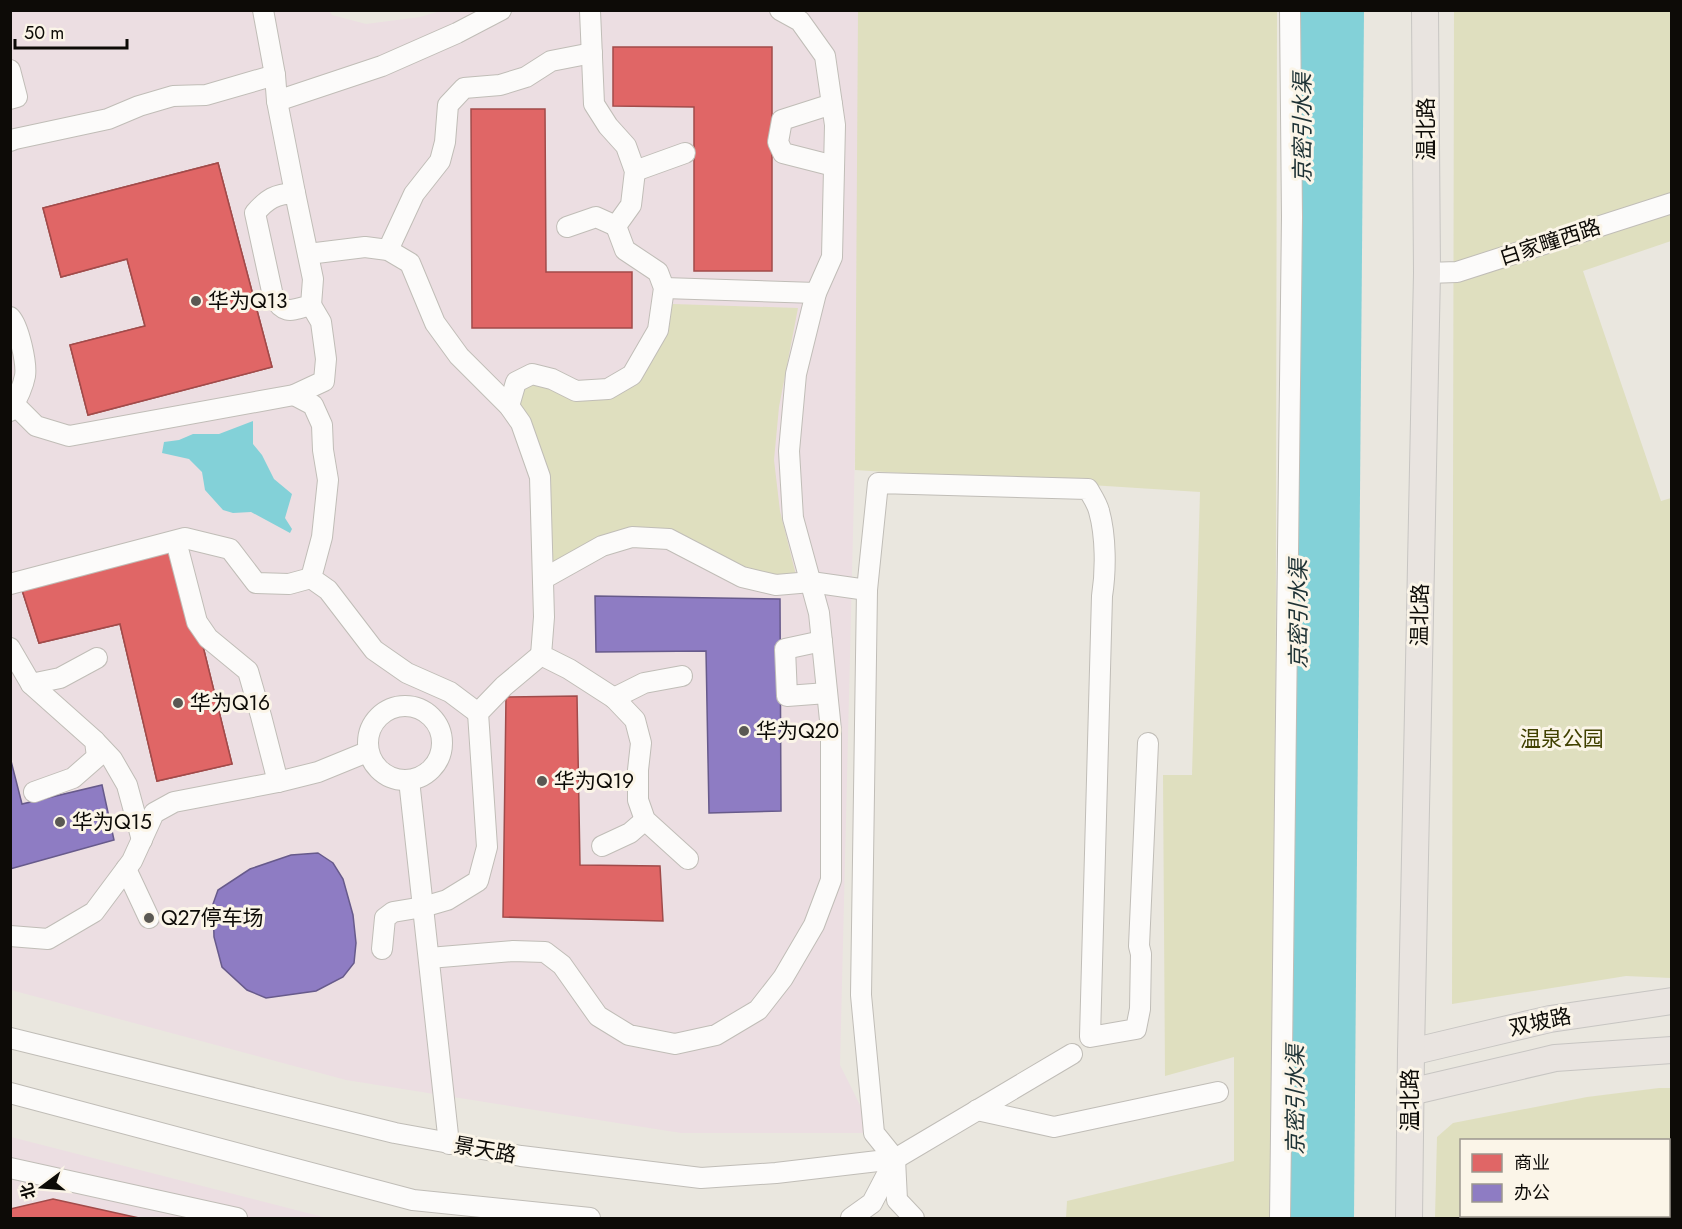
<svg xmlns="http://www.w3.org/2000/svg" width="1682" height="1229" viewBox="0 0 1682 1229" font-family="Jost,'Noto Sans SC',sans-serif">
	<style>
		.commercial { fill: #ecdee2 }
		.green { fill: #dfdfbf; fill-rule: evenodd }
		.water { fill: #83d1d8 }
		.shops { fill: #e06666; stroke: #a14b4a; stroke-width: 1.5 }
		.offices { fill: #8e7cc3; stroke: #675a8b; stroke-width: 1.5 }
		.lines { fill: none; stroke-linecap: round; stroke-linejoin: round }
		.minor-casing { stroke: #c0bdb7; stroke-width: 22 }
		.major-casing { stroke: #c7c5c2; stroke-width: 28 }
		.minor { stroke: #fcfbfa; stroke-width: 20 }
		.major { stroke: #e9e4e0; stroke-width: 26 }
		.poi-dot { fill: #5a5853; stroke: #fbf5e8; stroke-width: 2 }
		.labels { text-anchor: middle; stroke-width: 6; stroke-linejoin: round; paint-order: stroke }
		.street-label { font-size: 21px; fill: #0d0b07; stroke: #fbf5e8 }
		.poi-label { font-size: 21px; fill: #0d0b07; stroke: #fbf5e8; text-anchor: start }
		.park-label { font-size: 21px; fill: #414100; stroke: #fbf5e8 }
		.water-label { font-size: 22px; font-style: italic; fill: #1d3134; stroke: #fbf5e8 }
	</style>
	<rect width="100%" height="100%" fill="#eae7df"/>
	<g class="commercial">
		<path d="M329 10 332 15 366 24 420 17 444 10 859 11 855 451 840 1065 874 1133H681L346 1080 11 990 10 11Z"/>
		<path d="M11 1137 327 1218H11Z"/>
	</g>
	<g class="green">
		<path d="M858 11H1277L1275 1042 1272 1218H1066L1067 1201 1234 1161V1057L1165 1076 1163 775H1192L1200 492 855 470Z"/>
		<path d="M1454 11H1671V241L1583 271 1661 501 1671 498V978L1626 976 1452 1004Z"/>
		<path d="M673 304 798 308 779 407 774 460 780 511 798 583 632 537 543 579 540 477 521 423 516 382 576 391 632 375 664 317Z"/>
		<path d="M1659 1088H1671V1218H1435L1437 1137 1453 1123 1587 1097ZM1668 1140V1216H1462V1140Z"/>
	</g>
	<g class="water">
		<path d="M1297 11H1364L1354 1218H1284Z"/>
		<path d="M253 421V444L262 455 274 479 292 494 285 518 292 529 290 533 251 512 233 513 223 510 205 490 202 472 189 459 162 453 164 442 179 440 193 434H219Z"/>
	</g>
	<g class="shops">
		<path d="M613 47H772V271H694V107L613 106Z"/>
		<path d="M471 109H545L546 272H632V328H472Z"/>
		<path d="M218 163 272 367 88 415 70 345 145 326 127 259 61 277 43 208Z"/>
		<path d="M218 163 272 367 88 415 70 345 145 326 127 259 61 277 43 208Z"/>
		<path d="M179 549 232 764 157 781 120 624 39 643 22 590Z"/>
		<path d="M179 549 232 764 157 781 120 624 39 643 22 590Z"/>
		<path d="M577 696 580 865 660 866 663 921 503 917 506 697Z"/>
		<path d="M53 1199 139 1218H10V1209Z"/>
	</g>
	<g class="offices">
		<path d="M595 596 780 599 781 811 709 813 706 651 596 652Z"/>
		<path d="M10 757 22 804 102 785 114 840 10 869Z"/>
		<path d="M318 853 333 863 343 879 353 915 356 943 354 963 343 977 316 991 266 998 247 990 222 967 214 937 213 904 218 890 250 869 291 855Z"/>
	</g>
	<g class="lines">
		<g class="minor-casing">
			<g id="minor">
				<path d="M263 10 275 75 277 101 295 193"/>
				<path d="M10 70 17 97 10 99"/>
				<path d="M277 101 382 66 457 33 501 10"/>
				<path d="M832 104 782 120 778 142 783 153 834 166"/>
				<path d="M10 141 15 139 108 119 139 106 173 96 206 95 275 75"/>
				<path d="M635 171 685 153"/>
				<path d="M295 193 313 279 311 305C292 310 284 316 273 296L255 213C267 199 275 194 295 193Z"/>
				<path d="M567 227 596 217 616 226"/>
				<path d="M388 250 414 194 440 161 445 142 448 105 464 88 500 85 526 77 551 61 592 53"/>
				<path d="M308 254 365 247 388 250 410 263 435 323 459 356 509 406 521 423 540 477 544 617 541 655 569 669 614 698 635 720 641 743 638 770V800L645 820 688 859"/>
				<path d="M1427 273 1457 272 1672 203"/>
				<path d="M664 288 816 293"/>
				<path d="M10 317C19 326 27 364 25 376 23 387 16 401 10 411"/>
				<path d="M294 395 313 405 322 425 323 450 328 480 322 537 311 578 328 590 374 650 407 673 450 692 478 713"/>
				<path d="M14 404 36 426 69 436 294 395 324 381 326 359 321 322 311 305"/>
				<path d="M509 406 516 382 532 374 552 379 576 391 608 389 632 375 658 330 664 288 658 272 625 250 616 226 631 205 635 171 626 146 608 126 594 104 590 11"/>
				<path d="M176 541 197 622 208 638 248 671 261 716 278 782"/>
				<path d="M543 579 602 546 632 537 669 539 742 577 776 585 811 582 867 590"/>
				<path d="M10 584 185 538 230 549 256 583 289 584 311 578"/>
				<path d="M822 641 785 649 787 696 827 693"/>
				<path d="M10 648 31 684 95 741 97 757 73 778 34 792"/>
				<path d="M31 684 60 678 97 658"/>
				<path d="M614 698 644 683 682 676"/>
				<circle cx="405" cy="743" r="37"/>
				<path d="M95 741 112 759 127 785 142 840"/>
				<path d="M409 780 449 1144"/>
				<path d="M602 846 630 833 645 820"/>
				<path d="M126 869 149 918"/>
				<path d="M10 936 48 939 94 912 132 861 154 813 174 802 278 782 318 772 367 752"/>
				<path d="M382 949 385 918 393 912 423 907 447 900 478 881 487 847 478 713 504 686 541 655"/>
				<path d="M429 958 513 951 545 952 562 965 598 1016 629 1035 675 1044 716 1035 758 1010 783 978 814 925 831 880V730L819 613 793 518 789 451 796 374 816 293 832 257 835 125 825 56 800 21 780 10"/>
				<path d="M10 1038 395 1133 521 1156 701 1178 776 1173 895 1159 1072 1054"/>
				<path d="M10 1093 413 1200 590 1218"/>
				<path d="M977 1110 1054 1127 1218 1092"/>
				<path d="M10 1168 237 1218"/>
				<path d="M851 1218 872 1203 895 1159"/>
				<path d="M914 1218 897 1200 895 1159 874 1133 861 995 867 590 878 483 1088 489C1092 496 1097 503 1099 511 1106 536 1106 571 1102 596L1090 1037 1136 1029 1140 1009 1141 954 1139 946 1148 743"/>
				<path d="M1280 1218 1292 217 1290 10"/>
			</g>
		</g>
		<g class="major-casing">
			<g id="major">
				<path d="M1411 1052 1550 1019 1672 1001"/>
				<path d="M1410 1092 1555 1058 1672 1050"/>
				<path d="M1409 1218 1411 1052 1427 273 1425 10"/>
			</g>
		</g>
		<use href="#minor" class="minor"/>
		<use href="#major" class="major"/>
	</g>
	<g class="poi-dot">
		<circle cx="196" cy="301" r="6"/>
		<circle cx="178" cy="703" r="6"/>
		<circle cx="744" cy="731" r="6"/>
		<circle cx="542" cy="781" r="6"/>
		<circle cx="60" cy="822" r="6"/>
		<circle cx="149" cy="918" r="6"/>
	</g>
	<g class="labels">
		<g class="street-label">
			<text transform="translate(1426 129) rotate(-90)" y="7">温北路</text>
			<text transform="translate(1550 242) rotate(-18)" y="7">白家疃西路</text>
			<text transform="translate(1420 615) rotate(-89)" y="7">温北路</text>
			<text transform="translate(1540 1022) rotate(-12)" y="7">双坡路</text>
			<text transform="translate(1410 1100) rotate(-90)" y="7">温北路</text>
			<text transform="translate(485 1150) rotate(10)" y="7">景天路</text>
		</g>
		<g class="poi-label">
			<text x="208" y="308">华为Q13</text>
			<text x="190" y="710">华为Q16</text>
			<text x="756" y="738">华为Q20</text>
			<text x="554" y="788">华为Q19</text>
			<text x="72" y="829">华为Q15</text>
			<text x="161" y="925">Q27停车场</text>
		</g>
		<g class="park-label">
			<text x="1562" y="746">温泉公园</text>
		</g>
		<g class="water-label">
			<text transform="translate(1302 128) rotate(-90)" y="8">京密引水渠</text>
			<text transform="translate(1298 614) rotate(-90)" y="8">京密引水渠</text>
			<text transform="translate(1295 1100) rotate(-90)" y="8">京密引水渠</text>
		</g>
	</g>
	<rect width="1682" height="1229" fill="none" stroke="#0d0b07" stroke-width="24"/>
	<rect x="1460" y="1139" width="210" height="78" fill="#fbf5e8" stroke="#9c978e" stroke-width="1.5"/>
	<rect x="1472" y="1154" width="30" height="18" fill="#e06666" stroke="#9c978e" stroke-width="1.5"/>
	<text x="1514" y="1169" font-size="18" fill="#0d0b07">商业</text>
	<rect x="1472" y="1184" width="30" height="18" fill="#8e7cc3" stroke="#9c978e" stroke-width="1.5"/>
	<text x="1514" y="1199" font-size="18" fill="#0d0b07">办公</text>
	<g transform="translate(42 1187) rotate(254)" stroke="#fbf5e8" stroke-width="4.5" paint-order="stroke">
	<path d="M0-4.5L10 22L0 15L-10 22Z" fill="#0d0b07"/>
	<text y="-9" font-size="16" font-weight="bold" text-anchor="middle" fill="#0d0b07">北</text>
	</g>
	<path d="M15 39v9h112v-9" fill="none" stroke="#0d0b07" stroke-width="3"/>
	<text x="24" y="39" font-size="18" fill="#0d0b07" stroke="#fbf5e8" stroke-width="4.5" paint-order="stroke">50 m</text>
</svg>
